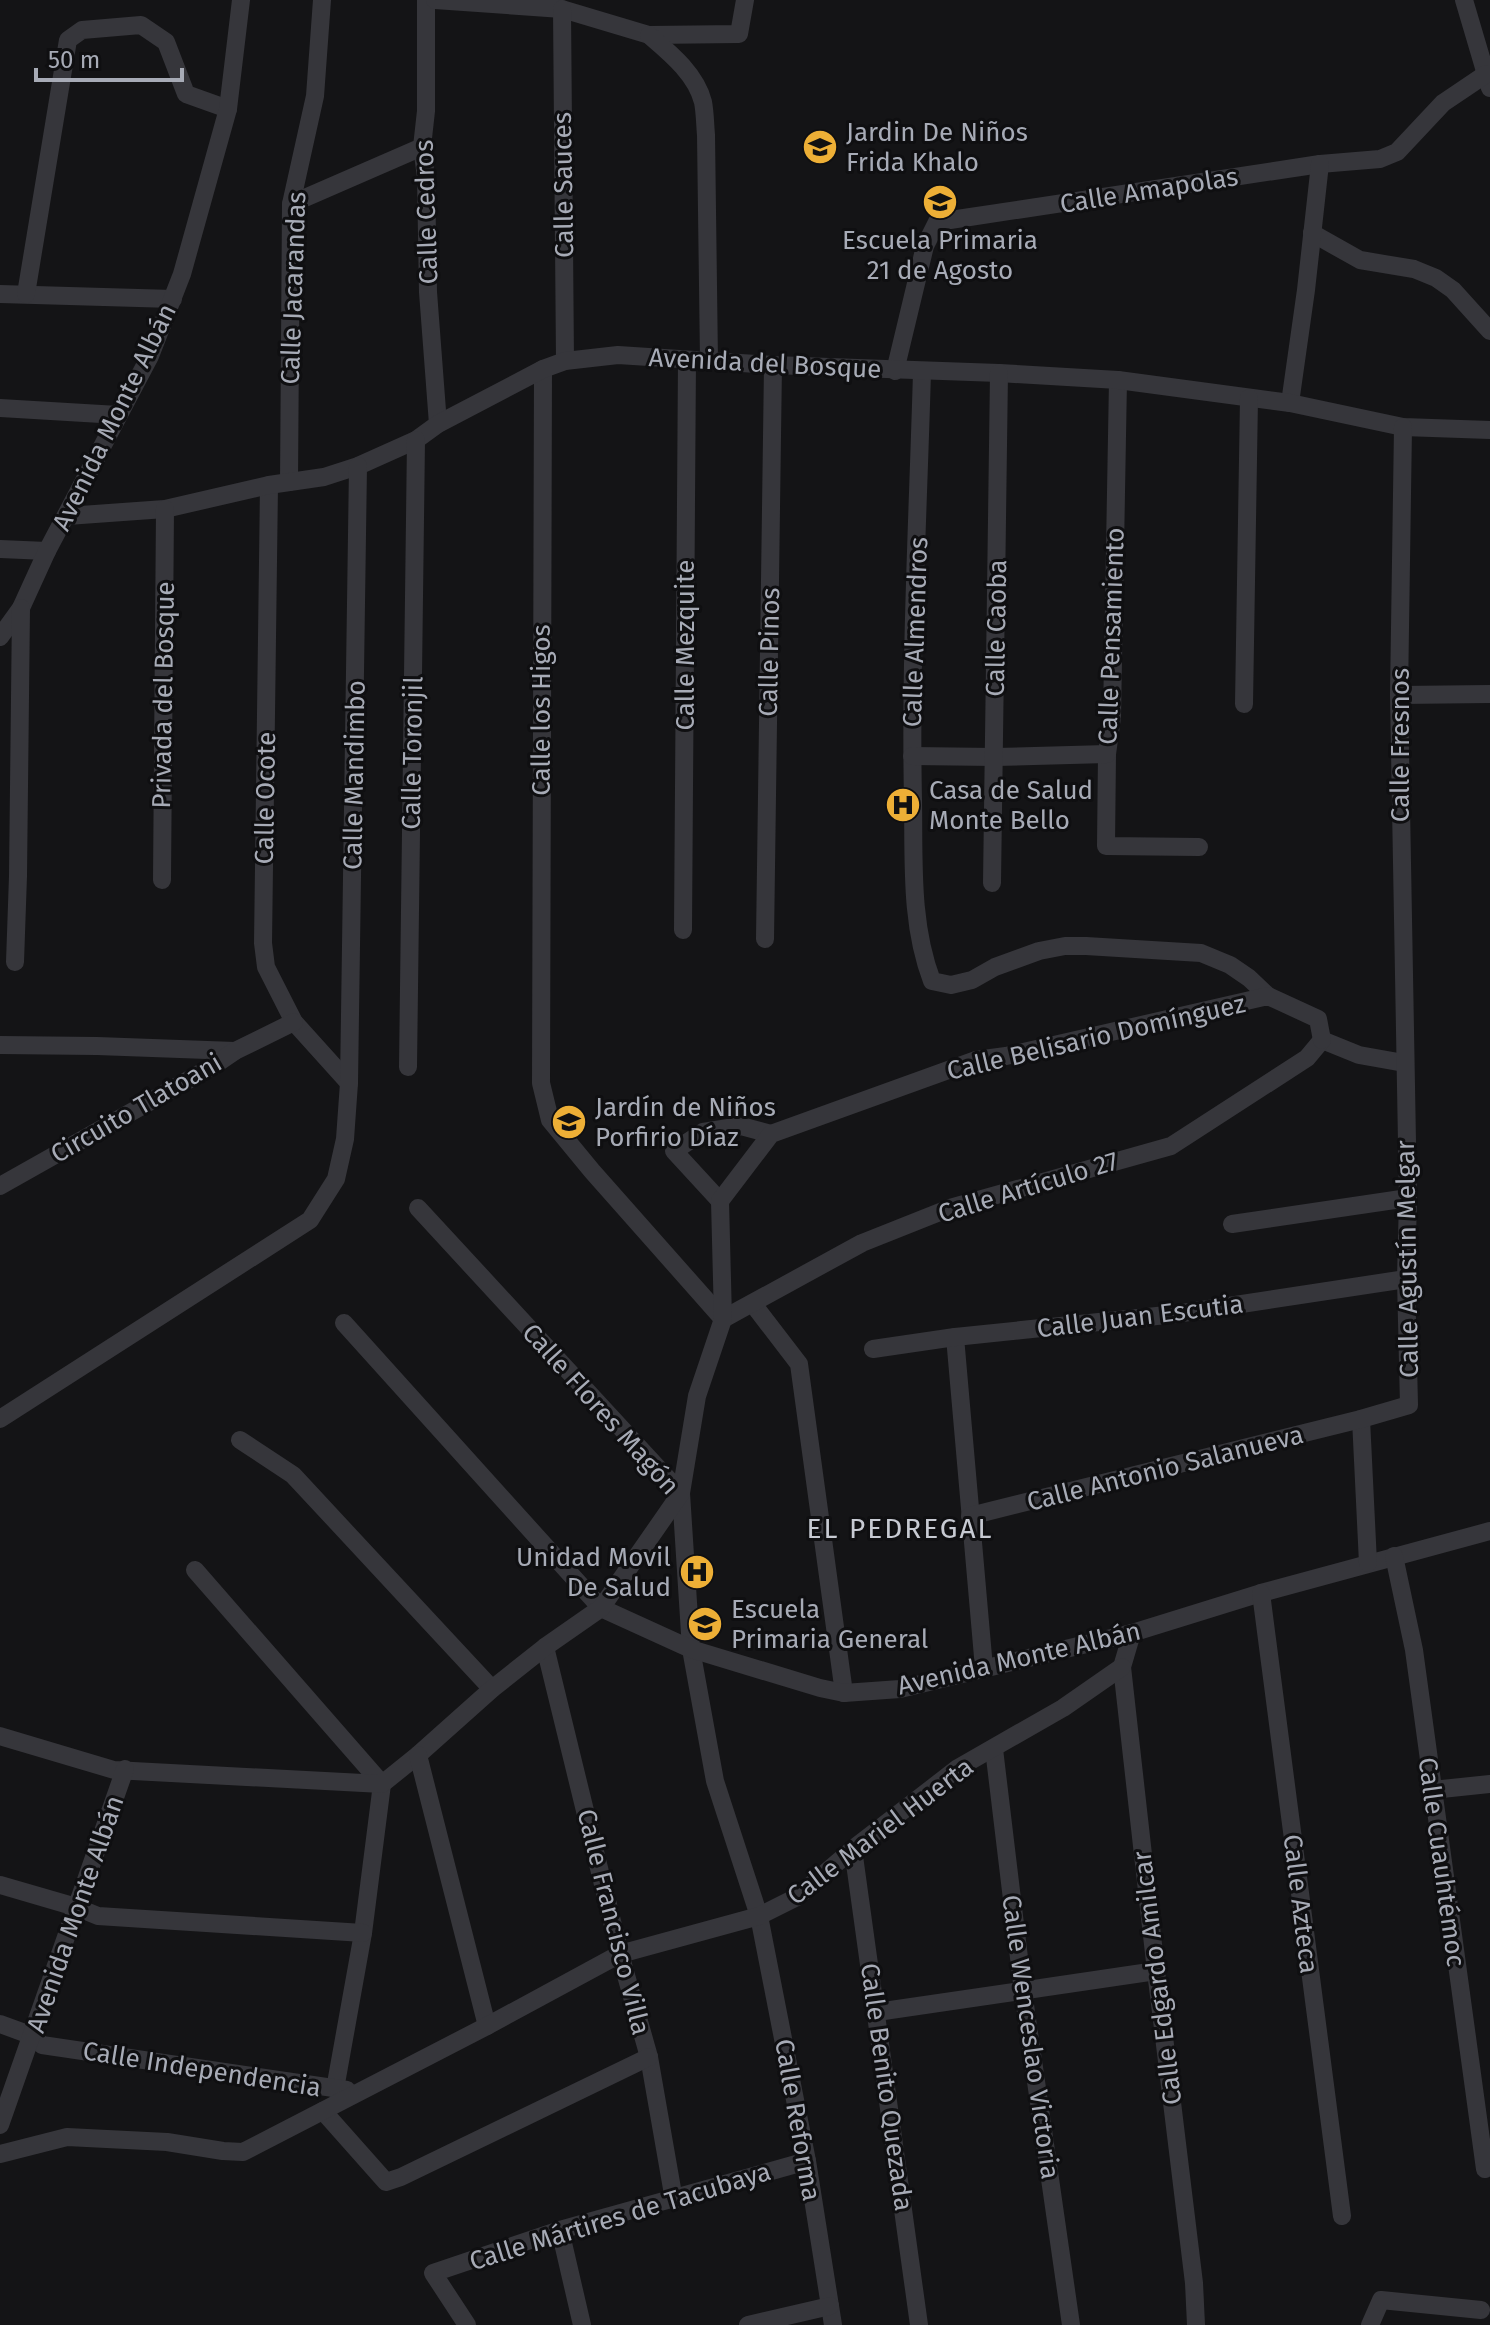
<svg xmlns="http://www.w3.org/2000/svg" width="1490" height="2325" viewBox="0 0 1490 2325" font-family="'Fira Sans',sans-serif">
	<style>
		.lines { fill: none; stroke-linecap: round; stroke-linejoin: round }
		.minor { stroke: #36363b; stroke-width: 18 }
		.labels { text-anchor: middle; stroke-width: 6; stroke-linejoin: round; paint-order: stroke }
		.poi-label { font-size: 26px; fill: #a7abb6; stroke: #0f0f11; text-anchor: start }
		.street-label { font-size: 26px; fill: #a7abb6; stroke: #0f0f11 }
		.neighbourhood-label { font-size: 28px; letter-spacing: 2px; fill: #c7cad2; stroke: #0f0f11 }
	</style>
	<rect width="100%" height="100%" fill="#141416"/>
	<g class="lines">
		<g class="minor">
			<path d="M426 0V111L422 147 426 177 428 292 438 424"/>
			<path d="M435 0 562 9 649 35 739 34 745 0"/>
			<path d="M1464 0 1490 88"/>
			<path d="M562 9 565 361"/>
			<path d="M649 35C670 53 696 74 703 102 705 112 705 124 706 135L709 361"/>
			<path d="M291 204 422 147"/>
			<path d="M1312 233 1360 260 1414 269 1436 278 1453 290 1490 331"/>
			<path d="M0 294 173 299"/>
			<path d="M26 294 68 40 82 30 141 25 166 42 186 94 228 109"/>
			<path d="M543 369 541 1083 550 1120 592 1171 723 1319"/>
			<path d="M895 371 925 246 937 222 1320 164 1380 159 1397 152 1443 103 1486 74"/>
			<path d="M922 372C918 514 910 658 913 800 914 860 910 924 932 981L951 985 972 980 995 967 1039 951 1065 946H1086L1201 953 1230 965 1249 978 1268 996"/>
			<path d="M1118 380 1112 717 1107 754 1106 846 1199 847"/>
			<path d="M1290 403 1306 290 1320 164"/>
			<path d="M0 408 118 415"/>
			<path d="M289 482 291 204 315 96 322 0"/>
			<path d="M269 485 263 943 266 967 294 1022 349 1083"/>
			<path d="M67 516 165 509 269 485 324 477 358 466 416 440 438 424 543 369 565 361 618 355 773 365 999 373 1118 380 1290 403 1403 427 1490 430"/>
			<path d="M0 549 47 551"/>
			<path d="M0 637 21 608 47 551 150 356 182 274 228 109 241 0"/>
			<path d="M1399 695 1490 694"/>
			<path d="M1244 704 1249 398"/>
			<path d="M912 756 995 757 1107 754"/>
			<path d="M162 880 165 509"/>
			<path d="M992 883 999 373"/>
			<path d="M683 930 687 360"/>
			<path d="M765 939 773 365"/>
			<path d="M15 962 18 876 21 608"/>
			<path d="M1322 1040 1359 1055 1404 1063"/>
			<path d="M0 1045 97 1046 235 1051"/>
			<path d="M408 1067 416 440"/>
			<path d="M0 1186 213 1066 235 1051 294 1022"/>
			<path d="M720 1201 674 1151 703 1132 741 1126 771 1134"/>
			<path d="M418 1208 681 1493 691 1649 715 1781 759 1916 807 2161 833 2325"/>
			<path d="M1232 1224 1408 1198"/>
			<path d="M753 1304 799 1364 844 1693"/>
			<path d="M723 1319 862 1243 950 1208 1171 1146 1307 1058 1322 1040"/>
			<path d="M344 1323 601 1608 691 1649 820 1688 844 1693 900 1689 1132 1633 1261 1593 1490 1531"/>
			<path d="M955 1337 984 1668"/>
			<path d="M873 1349 955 1337 1176 1314 1406 1279"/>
			<path d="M0 1419 310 1220 336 1179 345 1139 349 1083 358 466"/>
			<path d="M1361 1419 1368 1563"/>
			<path d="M240 1440 293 1475 492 1689"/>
			<path d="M970 1516 1361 1419 1409 1405 1406 1279 1408 1198 1399 695 1403 427"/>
			<path d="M1394 1556 1414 1650 1485 2169"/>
			<path d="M195 1570 382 1784 363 1933 335 2089"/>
			<path d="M1261 1593 1342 2216"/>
			<path d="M1132 1633 1122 1667 1156 1971 1194 2283 1196 2325"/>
			<path d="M545 1647 620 1954 649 2057 674 2200"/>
			<path d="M0 1736 114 1770 382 1784 418 1755 492 1689 545 1647 601 1608 681 1493 697 1396 723 1319 720 1201 771 1134 976 1060 1006 1056 1268 996 1318 1019 1322 1040"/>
			<path d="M994 1749 1023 1991 1071 2325"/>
			<path d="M418 1755 487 2026"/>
			<path d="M1432 1790 1490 1784"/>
			<path d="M853 1849 919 2325"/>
			<path d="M0 1885 76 1907 98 1916 363 1933"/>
			<path d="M877 2012 1156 1971"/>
			<path d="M0 2024 33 2036 42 2045 347 2090"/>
			<path d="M323 2111 386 2182 401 2177 649 2057"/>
			<path d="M0 2125 125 1769"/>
			<path d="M0 2154 67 2137 167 2142 223 2151 243 2152 487 2026 620 1954 759 1916 797 1897 853 1849 958 1768 1063 1708 1122 1667"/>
			<path d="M560 2230 582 2325"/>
			<path d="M467 2325 433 2273 560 2230 807 2161"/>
			<path d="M748 2325 830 2306"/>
			<path d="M1370 2325 1381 2300 1481 2310"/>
		</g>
	</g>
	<defs>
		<g id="school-disc" transform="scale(1.8)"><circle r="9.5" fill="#edaf36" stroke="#0f0f11"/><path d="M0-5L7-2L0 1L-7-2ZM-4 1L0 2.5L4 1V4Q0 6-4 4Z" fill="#111"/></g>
		<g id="hospital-disc" transform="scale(1.8)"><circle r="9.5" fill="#edaf36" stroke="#0f0f11"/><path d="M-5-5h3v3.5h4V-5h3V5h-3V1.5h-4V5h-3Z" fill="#111"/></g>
	</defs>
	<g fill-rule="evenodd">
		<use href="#school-disc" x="820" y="147"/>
		<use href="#school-disc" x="940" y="202"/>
		<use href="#hospital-disc" x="903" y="805"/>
		<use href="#school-disc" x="569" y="1122"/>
		<use href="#hospital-disc" x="697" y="1572"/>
		<use href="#school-disc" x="705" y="1624"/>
	</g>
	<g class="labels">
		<g class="poi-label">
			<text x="846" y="141">Jardin De Niños<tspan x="846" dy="30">Frida Khalo</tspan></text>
			<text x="940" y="249" text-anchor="middle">Escuela Primaria<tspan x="940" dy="30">21 de Agosto</tspan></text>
			<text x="929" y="799">Casa de Salud<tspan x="929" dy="30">Monte Bello</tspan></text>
			<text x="595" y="1116">Jardín de Niños<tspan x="595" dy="30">Porfirio Díaz</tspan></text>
			<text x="671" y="1566" text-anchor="end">Unidad Movil<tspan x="671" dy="30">De Salud</tspan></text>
			<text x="731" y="1618">Escuela<tspan x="731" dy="30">Primaria General</tspan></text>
		</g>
		<g class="street-label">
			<text transform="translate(563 185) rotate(-91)" y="9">Calle Sauces</text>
			<text transform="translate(1149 190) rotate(-9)" y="9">Calle Amapolas</text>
			<text transform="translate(426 212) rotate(-92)" y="9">Calle Cedros</text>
			<text transform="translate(293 288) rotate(-88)" y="9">Calle Jacarandas</text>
			<text transform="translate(765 363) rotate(3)" y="9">Avenida del Bosque</text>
			<text transform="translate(114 417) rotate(-64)" y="9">Avenida Monte Albán</text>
			<text transform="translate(996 628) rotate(-89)" y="9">Calle Caoba</text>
			<text transform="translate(915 632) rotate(-88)" y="9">Calle Almendros</text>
			<text transform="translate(1111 636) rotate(-88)" y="9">Calle Pensamiento</text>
			<text transform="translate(685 645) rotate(-90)" y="9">Calle Mezquite</text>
			<text transform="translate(769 652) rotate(-89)" y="9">Calle Pinos</text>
			<text transform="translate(163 695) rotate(-89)" y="9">Privada del Bosque</text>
			<text transform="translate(541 710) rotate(-90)" y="9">Calle los Higos</text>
			<text transform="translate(1400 745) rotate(-90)" y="9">Calle Fresnos</text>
			<text transform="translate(412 753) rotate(-89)" y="9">Calle Toronjil</text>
			<text transform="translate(354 775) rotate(-89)" y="9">Calle Mandimbo</text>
			<text transform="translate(265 798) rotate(-89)" y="9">Calle Ocote</text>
			<text transform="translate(1096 1037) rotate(-13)" y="9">Calle Belisario Domínguez</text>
			<text transform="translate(136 1108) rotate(-30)" y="9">Circuito Tlatoani</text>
			<text transform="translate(1028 1187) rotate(-17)" y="9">Calle Artículo 27</text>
			<text transform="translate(1407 1259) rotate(-91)" y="9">Calle Agustín Melgar</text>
			<text transform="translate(1140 1316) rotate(-7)" y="9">Calle Juan Escutia</text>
			<text transform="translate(601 1409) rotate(48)" y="9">Calle Flores Magón</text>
			<text transform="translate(1165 1468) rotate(-14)" y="9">Calle Antonio Salanueva</text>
			<text transform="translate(1019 1658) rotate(-13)" y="9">Avenida Monte Albán</text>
			<text transform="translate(880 1831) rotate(-37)" y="9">Calle Mariel Huerta</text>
			<text transform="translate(1442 1862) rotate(82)" y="9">Calle Cuauhtémoc</text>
			<text transform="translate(1301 1904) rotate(83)" y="9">Calle Azteca</text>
			<text transform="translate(75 1914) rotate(-71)" y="9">Avenida Monte Albán</text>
			<text transform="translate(614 1922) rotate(76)" y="9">Calle Francisco Villa</text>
			<text transform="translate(1157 1978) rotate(-97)" y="9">Calle Edgardo Amilcar</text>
			<text transform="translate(1031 2037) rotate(82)" y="9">Calle Wenceslao Victoria</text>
			<text transform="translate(202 2069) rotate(9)" y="9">Calle Independencia</text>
			<text transform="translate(887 2087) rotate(82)" y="9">Calle Benito Quezada</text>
			<text transform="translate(798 2120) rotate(80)" y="9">Calle Reforma</text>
			<text transform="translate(620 2216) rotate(-17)" y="9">Calle Mártires de Tacubaya</text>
		</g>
		<g class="neighbourhood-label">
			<text x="900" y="1538">EL PEDREGAL</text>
		</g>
	</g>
	<path d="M36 68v12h146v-12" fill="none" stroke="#a7abb6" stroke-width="4"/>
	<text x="48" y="68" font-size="24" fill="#a7abb6" stroke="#0f0f11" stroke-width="6" paint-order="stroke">50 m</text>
</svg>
